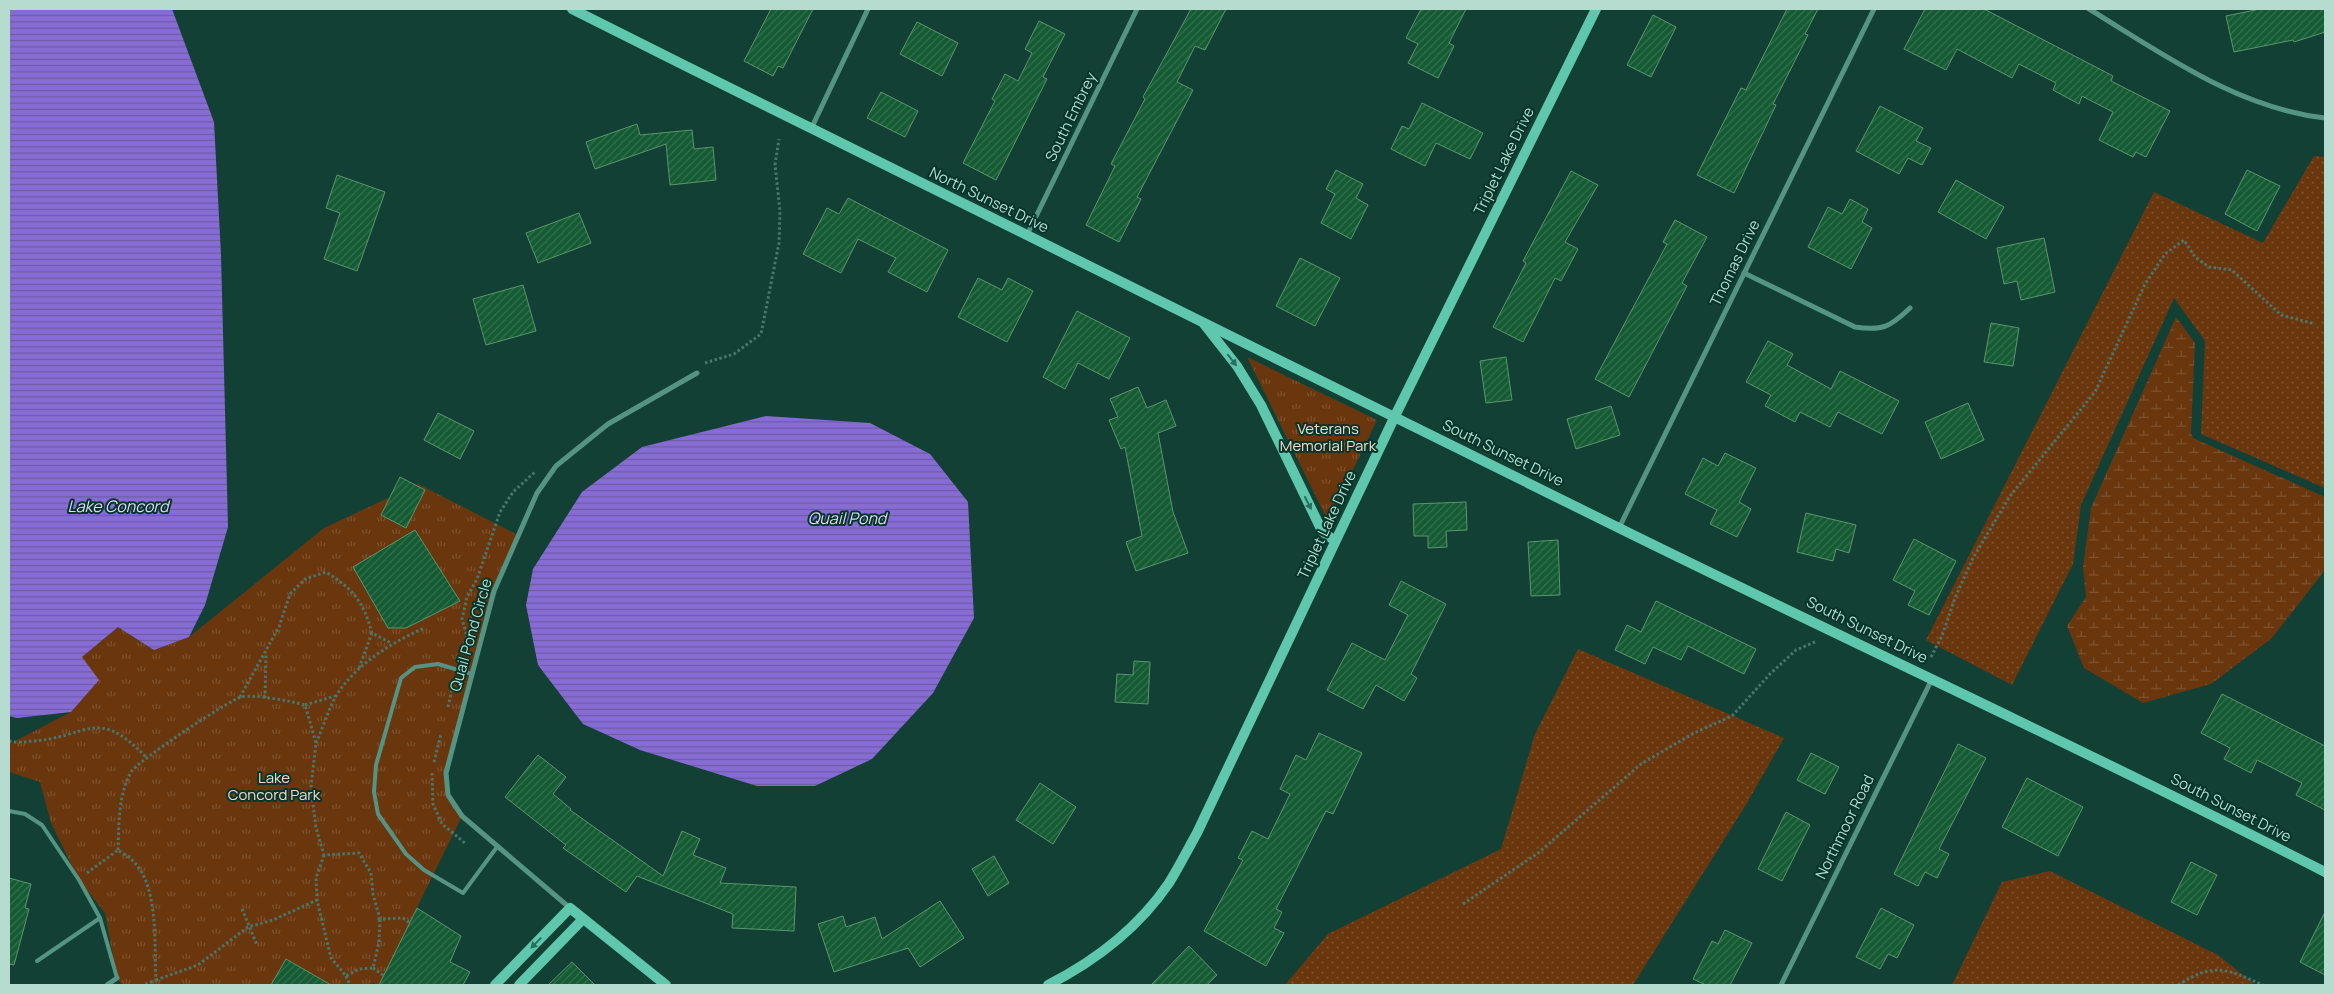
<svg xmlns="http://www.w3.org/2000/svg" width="2334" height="994" viewBox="0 0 2334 994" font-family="Manrope,sans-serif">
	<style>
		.grass { fill: url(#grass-dots) }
		.wetland { fill: url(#wetland-marsh) }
		.park { fill: url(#park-tufts) }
		.water { fill: url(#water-rules) }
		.building { fill: url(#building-hatch); stroke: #5b966e }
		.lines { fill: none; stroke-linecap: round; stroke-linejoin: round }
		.path { stroke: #4b766a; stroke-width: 3; stroke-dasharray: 2.5 2.5; stroke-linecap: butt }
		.lane { stroke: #559382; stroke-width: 4 }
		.street { stroke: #559382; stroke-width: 5 }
		.secondary { stroke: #5ec7ac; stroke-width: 10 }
		.oneway { fill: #296f5f }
		.labels { text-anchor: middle; stroke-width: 4; stroke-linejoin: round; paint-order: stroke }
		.street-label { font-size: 15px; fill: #b6dccf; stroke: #06352b }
		.park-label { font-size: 15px; fill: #f4d9c8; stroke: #06352b }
		.water-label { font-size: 16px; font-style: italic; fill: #dfdaf5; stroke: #06352b }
	</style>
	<defs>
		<pattern id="grass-dots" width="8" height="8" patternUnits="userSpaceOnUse" patternTransform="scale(1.25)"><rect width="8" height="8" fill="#6a360d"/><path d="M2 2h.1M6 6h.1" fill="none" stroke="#7d522f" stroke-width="1.8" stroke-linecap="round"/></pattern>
		<pattern id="wetland-marsh" width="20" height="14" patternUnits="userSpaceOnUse" patternTransform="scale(1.25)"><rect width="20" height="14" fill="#6a360d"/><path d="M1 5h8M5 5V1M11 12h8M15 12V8" fill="none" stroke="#7d522f"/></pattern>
		<pattern id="park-tufts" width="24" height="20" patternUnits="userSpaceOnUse" patternTransform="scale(1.25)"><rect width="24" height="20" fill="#6a360d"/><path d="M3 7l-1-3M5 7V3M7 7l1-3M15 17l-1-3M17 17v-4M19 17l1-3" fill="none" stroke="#7d522f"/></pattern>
		<pattern id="water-rules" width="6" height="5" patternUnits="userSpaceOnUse" patternTransform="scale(1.25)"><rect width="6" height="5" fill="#886cd6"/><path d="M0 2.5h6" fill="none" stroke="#6c5da1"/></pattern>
		<pattern id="building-hatch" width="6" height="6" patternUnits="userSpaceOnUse" patternTransform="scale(1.25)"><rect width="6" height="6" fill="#145a32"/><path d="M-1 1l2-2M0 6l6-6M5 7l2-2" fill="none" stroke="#34714f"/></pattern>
	</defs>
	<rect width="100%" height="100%" fill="#134035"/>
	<g class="grass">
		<path d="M2314 156 2325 157V488L2201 434 2205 341 2174 298 2081 505 2073 564 2012 685 1926 640 2154 192 2263 243Z"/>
		<path d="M1578 649 1784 738 1747 803 1633 985H1285L1328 934 1501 849 1535 734Z"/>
		<path d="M2050 871 2218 955 2253 983 2251 985H1952L2002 882Z"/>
	</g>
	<path class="wetland" d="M2176 317 2195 343 2191 433 2193 438 2325 497V570L2272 638 2211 684 2143 703 2084 668 2067 626 2086 597 2083 567 2091 508Z"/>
	<g class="park">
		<path d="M1247 357 1377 420 1328 521Z"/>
		<path d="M418 484 518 535 494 591 446 773 448 795 462 816 379 985 373 983 372 985H331L286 959 271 985H122L117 978 105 913 79 880 51 823 40 782 9 772V740L13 742 71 712 82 657 118 627 154 650 189 637 324 528Z"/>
	</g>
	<g class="water">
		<path d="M9 9H172L214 122 221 255 228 527 205 605 189 637 154 650 118 627 82 657 99 680 71 712 17 718 9 716Z"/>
		<path d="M766 416 870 423 930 454 968 502 974 618 933 693 872 759 815 786H757L640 750 583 724 538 665 526 605 533 569 582 492 642 447Z"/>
	</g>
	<g class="building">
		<path d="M771 9H813L783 68 778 66 773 76 744 61Z"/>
		<path d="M1191 9H1226L1205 50 1195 46 1177 82 1193 90 1137 197 1141 199 1119 242 1086 225 1115 166 1111 164 1145 99 1143 97Z"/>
		<path d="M1421 9H1466L1449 43 1454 46 1438 78 1408 63 1418 44 1406 38Z"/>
		<path d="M1787 9H1818L1805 34 1808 35 1773 104 1776 105 1734 193 1697 175 1741 88 1746 90Z"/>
		<path d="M1925 9H1984L2113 76 2111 81 2170 111 2146 157 2136 152 2133 157 2099 140 2113 112 2082 96 2079 104 2053 90 2056 83 2019 64 2012 78 1957 49 1946 70 1904 49Z"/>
		<path d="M2260 9H2325V32L2294 42 2293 40 2234 52 2226 16Z"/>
		<path d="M1653 15 1676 27 1651 77 1627 65Z"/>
		<path d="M1039 21 1065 34 1043 77 1047 79 996 180 963 163 995 101 992 99 1005 74 1018 81 1032 53 1025 49Z"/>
		<path d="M917 22 958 43 942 76 900 54Z"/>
		<path d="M881 92 918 111 905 137 867 118Z"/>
		<path d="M1422 103 1483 133 1470 159 1436 143 1425 166 1391 149 1402 126 1409 129Z"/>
		<path d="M1880 106 1923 128 1916 141 1931 148 1922 165 1908 158 1899 174 1856 151Z"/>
		<path d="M637 124 640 135 692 130 694 149 713 147 716 180 670 185 666 144 595 169 586 142Z"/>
		<path d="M1336 170 1363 184 1356 198 1368 205 1351 239 1321 223 1335 194 1326 189Z"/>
		<path d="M2247 170 2280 186 2257 231 2225 214Z"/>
		<path d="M1571 171 1598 185 1565 242 1578 249 1561 281 1555 278 1523 342 1493 327 1526 263 1523 261Z"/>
		<path d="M337 175 385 192 357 271 324 259 340 213 326 208Z"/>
		<path d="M1956 180 2004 207 1986 239 1938 212Z"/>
		<path d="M848 198 948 250 927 292 888 272 896 258 858 239 841 273 803 254 827 208 839 214Z"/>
		<path d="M1850 199 1868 209 1862 222 1872 228 1851 269 1808 247 1828 207 1842 214Z"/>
		<path d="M579 213 591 243 538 263 526 233Z"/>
		<path d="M1675 220 1707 237 1682 283 1687 286 1629 397 1595 379 1667 244 1663 242Z"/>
		<path d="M2044 238 2055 292 2021 300 2017 281 2004 284 1997 248Z"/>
		<path d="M1300 258 1340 278 1315 326 1276 306Z"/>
		<path d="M978 278 1002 290 1008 278 1033 291 1007 342 958 317Z"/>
		<path d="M523 285 536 331 486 345 473 299Z"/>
		<path d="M1077 311 1130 338 1109 379 1078 363 1065 389 1043 377Z"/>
		<path d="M1991 323 2019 328 2013 366 1984 362Z"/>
		<path d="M1768 341 1793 354 1787 365 1831 389 1840 371 1899 401 1882 434 1838 412 1830 427 1800 412 1795 422 1765 406 1771 395 1746 382Z"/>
		<path d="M1506 357 1512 400 1486 403 1480 361Z"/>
		<path d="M1138 387 1147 408 1166 400 1176 426 1158 433 1173 512 1188 553 1136 571 1126 542 1142 536 1125 447 1121 449 1109 420 1118 417 1110 399Z"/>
		<path d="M1968 403 1984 440 1941 459 1925 422Z"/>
		<path d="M1611 406 1620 435 1576 449 1567 419Z"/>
		<path d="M438 413 474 431 460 459 424 440Z"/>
		<path d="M1725 453 1756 468 1739 502 1751 509 1737 537 1710 524 1717 510 1685 494 1703 458 1718 466Z"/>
		<path d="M400 477 425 490 406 528 381 515Z"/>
		<path d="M1466 502 1467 530 1446 531 1447 547 1428 548V536H1414L1413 504Z"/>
		<path d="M1806 513 1856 525 1849 553 1836 549 1833 561 1797 552Z"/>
		<path d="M415 530 460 601 406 628H388L353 567Z"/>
		<path d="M1914 539 1956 561 1929 615 1908 605 1915 591 1893 580Z"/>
		<path d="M1558 540 1560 595 1531 596 1528 542Z"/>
		<path d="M1401 581 1446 604 1411 674 1417 678 1404 701 1376 685 1363 709 1327 690 1352 643 1385 660 1408 615 1389 605Z"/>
		<path d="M1656 601 1756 649 1744 674 1688 646 1681 660 1653 647 1645 664 1615 650 1627 625 1641 632Z"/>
		<path d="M1134 661 1150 662 1148 704 1115 702 1117 674 1133 675Z"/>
		<path d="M2222 694 2325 746V810L2296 795 2302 783 2257 760 2251 773 2224 759 2230 748 2201 733Z"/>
		<path d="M1319 733 1362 753 1333 814 1326 811 1276 909 1282 912 1274 928 1284 933 1266 966 1204 931 1243 860 1238 858 1252 831 1268 839 1290 794 1280 789 1296 755 1306 760Z"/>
		<path d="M1958 744 1986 758 1939 849 1949 854 1937 878 1925 872 1918 886 1894 874Z"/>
		<path d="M1811 753 1839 767 1825 794 1797 780Z"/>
		<path d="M538 755 566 777 553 794 571 809 570 810 663 876 682 831 700 839 693 855 726 868 720 883 796 887 794 931 732 928 733 914 637 876 626 892 563 848 566 845 505 797Z"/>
		<path d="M2027 778 2083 807 2058 856 2002 827Z"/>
		<path d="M1040 783 1076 807 1053 844 1016 820Z"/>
		<path d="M1786 812 1810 825 1782 881 1758 869Z"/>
		<path d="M994 856 1009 883 988 896 972 869Z"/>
		<path d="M2191 862 2217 875 2197 915 2171 902Z"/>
		<path d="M9 878 31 884 25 908 29 909 14 965 9 964Z"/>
		<path d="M940 901 964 938 920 967 908 948 834 972 818 924 843 916 846 927 875 917 882 939Z"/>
		<path d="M417 908 461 936 450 962 470 972 463 985H379Z"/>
		<path d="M1881 908 1914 925 1897 958 1888 954 1880 969 1856 957Z"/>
		<path d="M2325 912V975L2300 962Z"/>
		<path d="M1725 930 1752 943 1730 985H1706L1693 979 1712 941 1718 944Z"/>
		<path d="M1189 946 1217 975 1207 985H1151Z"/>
		<path d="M286 959 331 985H271Z"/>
		<path d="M572 962 595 985H548Z"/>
	</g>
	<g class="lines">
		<g class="path">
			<path d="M705 363 734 354 761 334 779 243 780 211 775 165 779 139"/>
			<path d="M1931 657 1942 636 1955 598 1973 558 2010 496 2095 392 2145 284 2165 254 2184 240 2195 257 2209 267 2232 270 2281 315 2315 324"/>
			<path d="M460 658 467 636 462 619 467 597 477 579 500 512 513 492 535 472"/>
			<path d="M359 668 372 633 391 643"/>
			<path d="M240 697 279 627 290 594 305 579 326 572C354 590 363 601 372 633"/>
			<path d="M265 698 266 655"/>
			<path d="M305 705 335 696"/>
			<path d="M448 707 454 681"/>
			<path d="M9 741C16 743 24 742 32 741 88 738 96 705 146 757"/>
			<path d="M316 743C323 728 328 710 336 696 356 664 391 643 424 628"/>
			<path d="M434 762 441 734"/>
			<path d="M432 773 433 804 442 824 466 844"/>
			<path d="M118 850C119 823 118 796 131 772 135 763 229 700 241 697 254 694 291 701 305 705L316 743 311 787 316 828 324 855 359 853 371 873 373 894 380 919 403 918 410 923"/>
			<path d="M324 855 316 878 317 900 331 958 346 976 359 969 373 968 379 942 380 919"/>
			<path d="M87 873 118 850C123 854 130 857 134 862 159 887 154 946 156 980L144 985"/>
			<path d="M1463 904 1538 853 1641 764 1694 733 1732 716 1770 674 1796 650 1815 642"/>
			<path d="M242 909 257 945"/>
			<path d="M373 968 384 976"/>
			<path d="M346 976 350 985"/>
			<path d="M156 980 198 965 248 927 273 920 317 900"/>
			<path d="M2178 985C2214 962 2227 969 2263 985"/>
		</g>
		<g class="lane">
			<path d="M472 674 438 664 415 667 401 678 376 765 374 792 378 814 406 854 424 870 463 893 497 847"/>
			<path d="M9 811 25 814 42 825 79 880 100 918"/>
			<path d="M37 961 100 918 117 978"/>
		</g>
		<g class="street">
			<path d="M2089 9C2163 54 2237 108 2325 118"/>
			<path d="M811 129 868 9"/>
			<path d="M1027 235 1137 9"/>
			<path d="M1744 273 1855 327C1883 331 1890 327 1910 308"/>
			<path d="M1619 528 1874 9"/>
			<path d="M570 908 462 816 448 795 446 773 494 591 537 493 556 466 608 424 697 373"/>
			<path d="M107 985 117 978"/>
			<path d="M1781 985 1932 679"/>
		</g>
		<g class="secondary">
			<path d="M572 9C920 184 1270 355 1619 528 1854 644 2092 753 2325 872"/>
			<path d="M1204 324 1237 366 1261 405 1322 531 1335 541"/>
			<path d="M495 985 570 908 666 985"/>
			<path d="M519 985 583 919"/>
			<path d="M1048 985C1095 961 1139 927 1169 883 1179 867 1188 849 1197 833L1395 416 1596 9"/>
		</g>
	</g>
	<defs><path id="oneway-solid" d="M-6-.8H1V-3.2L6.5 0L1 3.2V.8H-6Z" transform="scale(1.25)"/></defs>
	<g class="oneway">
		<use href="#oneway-solid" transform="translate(1232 360) rotate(52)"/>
		<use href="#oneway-solid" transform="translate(1308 503) rotate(63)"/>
		<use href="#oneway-solid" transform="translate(536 943) rotate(134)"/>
	</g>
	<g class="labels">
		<g class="street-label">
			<text transform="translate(1071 117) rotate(-64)" y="5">South Embrey</text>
			<text transform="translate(1504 161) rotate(-64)" y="5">Triplet Lake Drive</text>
			<text transform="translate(989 200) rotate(26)" y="5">North Sunset Drive</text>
			<text transform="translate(1735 263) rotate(-64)" y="5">Thomas Drive</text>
			<text transform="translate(1503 453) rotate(26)" y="5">South Sunset Drive</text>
			<text transform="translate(1327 525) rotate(-65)" y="5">Triplet Lake Drive</text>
			<text transform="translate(1867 630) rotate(26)" y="5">South Sunset Drive</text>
			<text transform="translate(471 635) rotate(-74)" y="5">Quail Pond Circle</text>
			<text transform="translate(2231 808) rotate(27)" y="5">South Sunset Drive</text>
			<text transform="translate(1845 827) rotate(-64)" y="5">Northmoor Road</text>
		</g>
		<g class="park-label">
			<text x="1328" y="434">Veterans<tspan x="1328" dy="17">Memorial Park</tspan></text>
			<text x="274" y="783">Lake<tspan x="274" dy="17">Concord Park</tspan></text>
		</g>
		<g class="water-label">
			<text x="118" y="512">Lake Concord</text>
			<text x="847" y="524">Quail Pond</text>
		</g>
	</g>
	<rect width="2334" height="994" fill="none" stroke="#b6dccf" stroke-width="20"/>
</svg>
